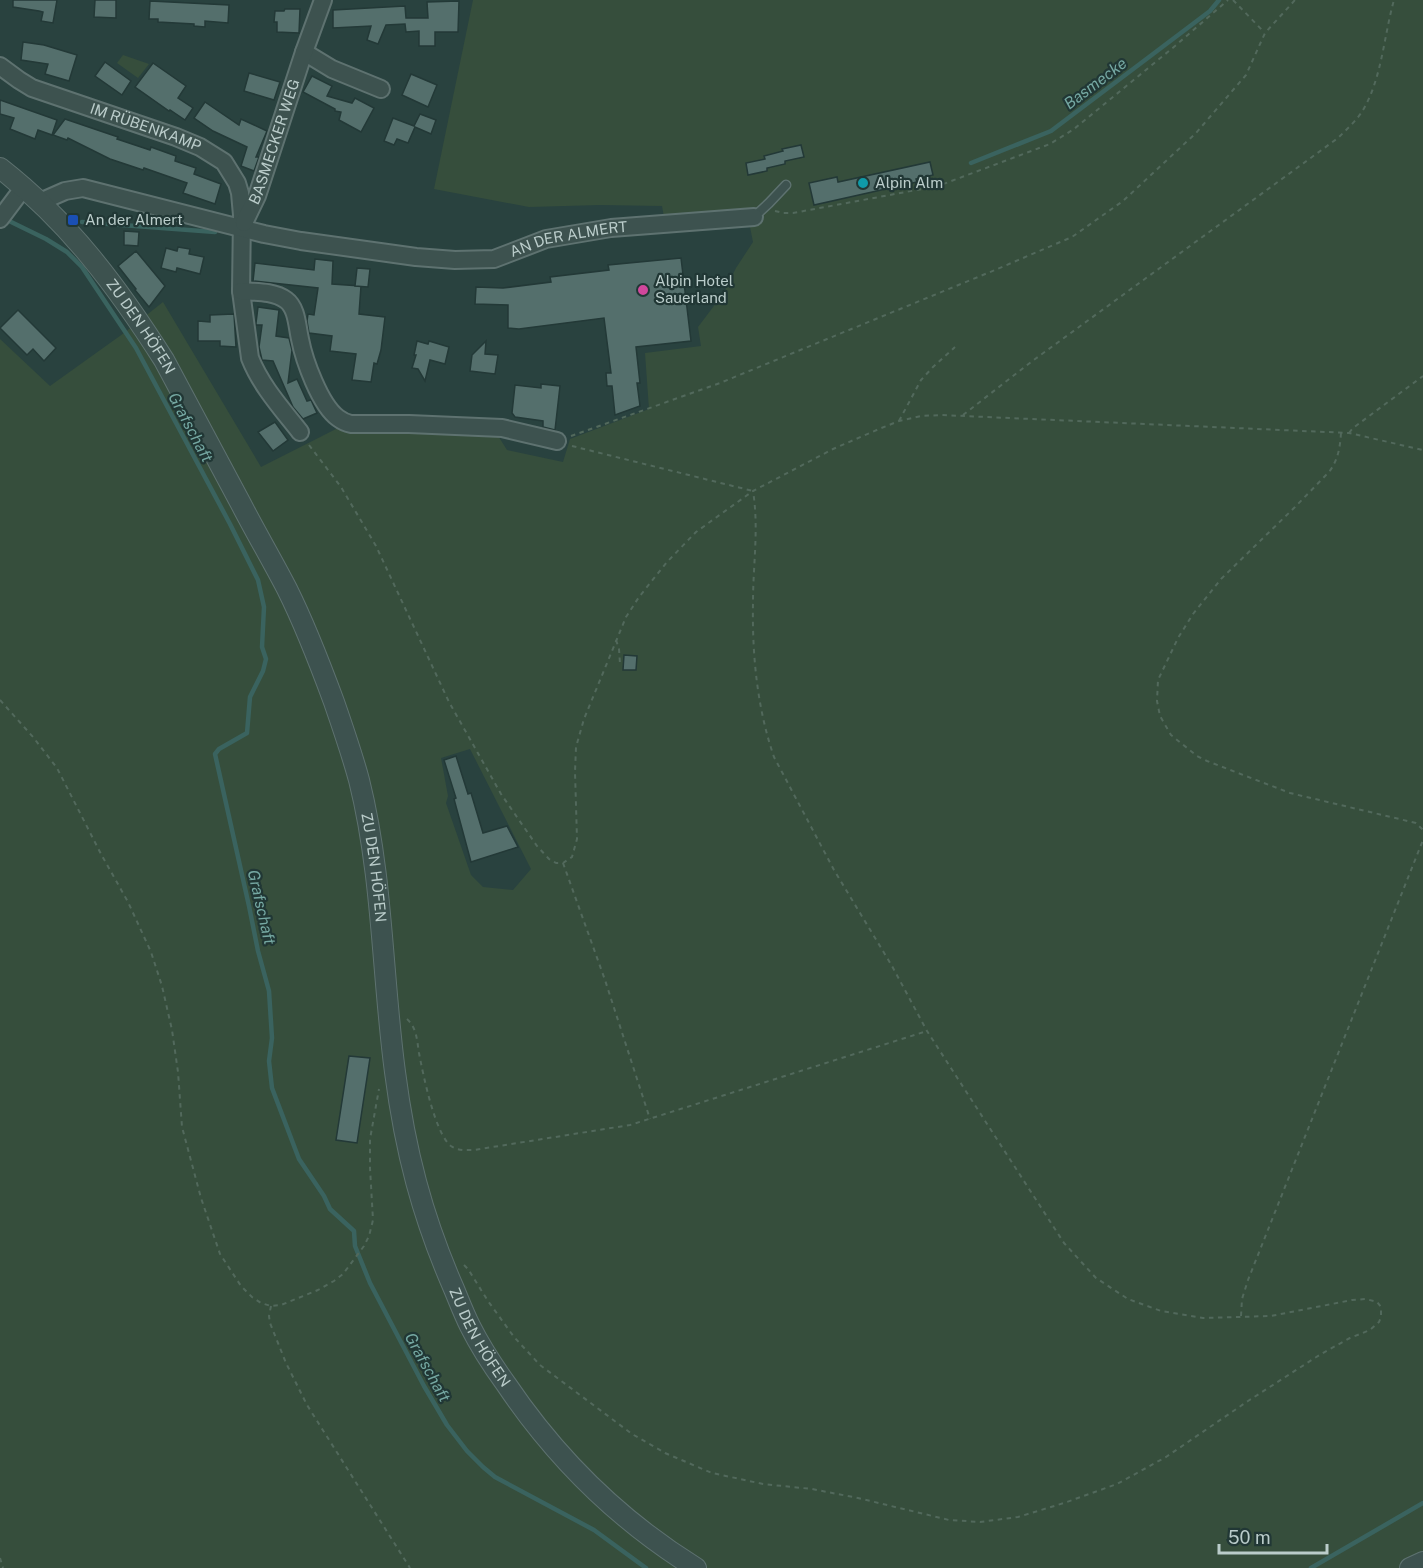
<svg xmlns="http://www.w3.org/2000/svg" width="1423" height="1568" viewBox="0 0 1423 1568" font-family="'Public Sans',sans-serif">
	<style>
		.green { fill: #364e3c; fill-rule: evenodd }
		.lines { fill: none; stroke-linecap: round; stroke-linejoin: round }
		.stream { stroke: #3a635f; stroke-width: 4.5 }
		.building { fill: #546f6c; stroke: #233937; stroke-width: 1.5 }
		.service-casing { stroke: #5e7270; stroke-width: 11 }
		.minor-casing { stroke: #5e7270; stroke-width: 20 }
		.tertiary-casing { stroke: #5e7270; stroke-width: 22 }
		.path { stroke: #52695c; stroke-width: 2; stroke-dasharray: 4.5 4.5; stroke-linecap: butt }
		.service { stroke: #3d524f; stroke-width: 8 }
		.minor { stroke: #3d524f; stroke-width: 16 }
		.tertiary { stroke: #3d524f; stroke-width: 20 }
		.culture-dot { fill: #0f9aa8; stroke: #213735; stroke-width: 2 }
		.transit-dot { fill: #1a4fb4; stroke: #213735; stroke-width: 2 }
		.hotel-dot { fill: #d1479c; stroke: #213735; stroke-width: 2 }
		.labels { text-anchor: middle; stroke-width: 4.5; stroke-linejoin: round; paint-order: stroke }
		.street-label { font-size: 15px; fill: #baccca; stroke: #213735 }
		.poi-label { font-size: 15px; fill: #baccca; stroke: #213735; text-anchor: start }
		.water-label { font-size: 16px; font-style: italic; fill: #75a8a2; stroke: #213735 }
	</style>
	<rect width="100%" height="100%" fill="#29423f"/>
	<g class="green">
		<path d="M473 0H1423V1568H0V339L50 386 124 333 163 302 261 467 336 429 495 431 507 450 563 462 570 439 649 409 645 353 701 346 698 327 723 294 736 268 753 242 747 212 664 217 662 206 600 205 529 207 434 189ZM470 749 531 869 513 890 483 887 471 875 446 803 448 796 441 758Z"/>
		<path d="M123 55 149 64 138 78 117 63Z"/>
	</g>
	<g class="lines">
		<g class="stream">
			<path d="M971 163 1051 131 1210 11 1219 0"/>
			<path d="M5 219 46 239 67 252 82 267 136 348 230 524 258 580 264 607 262 647 266 659 263 671 250 697 247 733 219 749 215 754 249 906 258 951 269 991 272 1038 269 1061 272 1088 299 1159 324 1196 330 1209 354 1231 355 1246 370 1283 424 1386 447 1425 467 1451 483 1467 495 1477 594 1530 646 1568"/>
			<path d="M82 222 215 232"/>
			<path d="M1311 1568 1423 1503"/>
		</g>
	</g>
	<g class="building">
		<path d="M13 0H57L53 23 41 21 43 12 39 11 13 7Z"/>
		<path d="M95 0H116V18L94 17Z"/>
		<path d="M150 1 229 5 228 23 205 21V27L194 26V24L158 22V19H149Z"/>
		<path d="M459 1 458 32H435V46H419V31L406 32 405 24 386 25 378 44 367 40 371 26 333 28V10L405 6 406 18H428L427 2Z"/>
		<path d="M285 9H300L299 33 277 32V22H274L275 11H284Z"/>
		<path d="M23 42 44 45 77 55 69 81 45 74 48 64 21 60Z"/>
		<path d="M105 62 131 81 122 95 95 76Z"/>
		<path d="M153 63 186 86 178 98 193 108 185 120 170 110 169 111 135 87Z"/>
		<path d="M249 73 280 82 274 100 244 91Z"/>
		<path d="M411 74 437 85 428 107 402 95Z"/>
		<path d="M312 76 332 86 327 96 352 103 355 98 374 108 361 132 339 120 341 112 335 111V109L303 92Z"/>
		<path d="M0 100 57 120 52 135 38 130 35 139 10 129 14 118 0 114Z"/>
		<path d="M205 102 239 125 241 119 267 131 256 157H259L254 171 241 166 247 147 213 131 194 118Z"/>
		<path d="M420 114 436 120 431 134 415 127 408 143 397 139 394 145 384 141 393 118 414 126Z"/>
		<path d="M65 119 118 137 117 139 150 150 151 147 176 156 175 161 196 168 194 174 221 184 215 204 183 193 187 183 144 168 143 170 110 159 68 138 67 140 53 135Z"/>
		<path d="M801 145 804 157 785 161V164L767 168V171L748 175 746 163 765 159 764 156 783 151 782 149Z"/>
		<path d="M930 162 933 175 916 179 917 182 814 205 809 183 837 177 838 182Z"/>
		<path d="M124 231 139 232 138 246 124 245Z"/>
		<path d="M178 247 190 249 189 254 204 257 200 274 177 268 176 272 161 268 166 248 177 251Z"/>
		<path d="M136 251 165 286 149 307 135 290 136 289 118 266Z"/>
		<path d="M681 258 691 341 636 347 640 383H637L640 406 615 415 612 386H607L606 373H611L604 318 519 329 508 328V305L475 304 476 287 503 288 551 282 550 277 609 270 608 265Z"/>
		<path d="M315 259 333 261 332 284 361 286 359 314 385 317 381 350 377 364 374 363 371 382 352 380 356 354 330 351 332 336 309 333 307 321 308 314 314 315 318 288 253 281 255 263 314 270Z"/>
		<path d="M357 268 370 269 368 287 355 286Z"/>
		<path d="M258 307 279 310 276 336 289 338 292 350 288 383 297 379 307 401 311 400 317 413 303 419 293 407 273 361 262 360 259 347 262 325H256V323Z"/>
		<path d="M18 310 56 348 44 361 33 349 27 355 0 328Z"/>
		<path d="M234 314 236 347 220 346V341H198V321L210 322V315Z"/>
		<path d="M417 341 428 344 429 341 449 347 445 364 430 360 425 381 418 369 412 368 416 355H414Z"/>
		<path d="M486 341 485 354 498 355 495 374 470 371 472 355Z"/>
		<path d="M541 384 560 386 555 430 543 427V421L515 417 512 413 515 385 541 388Z"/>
		<path d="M275 422 288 440 273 451 258 432Z"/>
		<path d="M624 655 637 656 636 670H623Z"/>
		<path d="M456 756 468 794 471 793 483 833 507 826 518 847 471 862 454 799 456 798 444 760Z"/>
		<path d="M349 1056 370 1058 357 1143 336 1140Z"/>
	</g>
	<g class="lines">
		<g class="service-casing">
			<path id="service" d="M754 217 769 203 786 185"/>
		</g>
		<g class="minor-casing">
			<g id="minor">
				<path d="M304 52 332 69 381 89"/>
				<path id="s1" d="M0 66 19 80 32 88 176 137 200 147 224 162 237 183 240 193 242 215 241 291 250 358C261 386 282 409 300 432"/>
				<path id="s2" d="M40 202 65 191 83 188 264 234 301 241 416 257 455 260 494 259 546 239 611 228 754 217"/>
				<path d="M0 219 24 187"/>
				<path id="s3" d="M244 223 257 196 304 52 323 0"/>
				<path d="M241 291C255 292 274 291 286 300 297 308 297 326 300 339 304 360 320 405 338 418 342 421 346 423 351 424H409L502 428 557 441"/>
			</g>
		</g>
		<g class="tertiary-casing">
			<g id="tertiary">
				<path id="s4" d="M0 168C69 222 117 286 164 360 190 408 215 456 241 504 256 533 272 560 287 589 305 625 320 664 334 702 343 728 352 754 359 780 383 876 382 975 395 1072 405 1150 422 1216 454 1289 459 1301 464 1314 470 1326 480 1346 493 1366 506 1384 556 1458 620 1521 696 1568"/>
				<path d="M1410 1568 1423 1562"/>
			</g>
		</g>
		<g class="path">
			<path d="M1233 0 1264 32"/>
			<path d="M775 211 783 213H793L938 186 1050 144 1074 129 1175 46 1228 0"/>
			<path d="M963 415 1031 362 1338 138C1347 129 1357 120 1363 110 1382 78 1384 35 1394 0"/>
			<path d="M899 421 921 380 933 367 955 347"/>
			<path d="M1341 433C1340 448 1338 460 1329 472L1295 507 1221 579 1193 614 1178 638 1158 680 1157 701 1160 716 1171 735 1197 756 1207 761 1290 793 1416 823 1423 830"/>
			<path d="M1349 433 1353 428 1423 376"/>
			<path d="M571 436 720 383 995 270 1072 237 1123 201 1196 133 1246 75 1265 33 1295 0"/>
			<path d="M309 445 341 487 376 546 449 702 501 794 537 846 549 859 556 863H563L572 857 577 839 575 772 576 747 584 719 626 617 639 597 667 562 696 532 753 491 833 449 879 429 899 421 921 416 941 415 1349 433 1423 450"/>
			<path d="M572 446 753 491"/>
			<path d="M616 640 619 649 620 664"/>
			<path d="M0 700 33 737 57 768 101 854 128 902 151 952 162 986 172 1030 178 1072 182 1127 201 1198 220 1254 241 1286 252 1297 261 1303 271 1306 281 1305 318 1290 334 1281 343 1274 364 1246 369 1236 373 1220 370 1168V1139L379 1089"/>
			<path d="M563 863 605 980 650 1119"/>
			<path d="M407 1019C417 1028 417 1041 419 1053 423 1074 435 1134 451 1146 458 1151 466 1150 474 1150L630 1125 927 1031"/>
			<path d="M464 1265 468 1269 488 1301 514 1337 540 1365 632 1434 665 1453 712 1473 763 1484 812 1489 858 1498 949 1520 980 1522 1018 1517 1064 1503 1117 1484 1166 1457 1248 1401 1321 1354 1350 1338 1370 1330 1379 1322 1381 1317V1307L1377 1302 1366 1299 1352 1300 1271 1316 1203 1318 1161 1311 1128 1299 1096 1278 1064 1243 927 1031 892 966 834 870 774 757C757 708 752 654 753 602 753 565 759 528 753 491"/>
			<path d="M271 1306 269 1316 270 1323 286 1363 307 1405 410 1568"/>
			<path d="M1241 1316 1242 1299 1248 1280 1423 840"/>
			<path d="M0 1558 3 1568"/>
		</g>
		<use href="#service" class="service"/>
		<use href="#minor" class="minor"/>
		<use href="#tertiary" class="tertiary"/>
	</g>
	<circle class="culture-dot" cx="863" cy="183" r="6"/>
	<rect class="transit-dot" x="67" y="214" width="12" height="12" rx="3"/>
	<circle class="hotel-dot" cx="643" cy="290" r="6"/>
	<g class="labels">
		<g class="street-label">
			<text dy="5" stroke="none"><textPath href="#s1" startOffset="159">IM RÜBENKAMP</textPath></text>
			<text dy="5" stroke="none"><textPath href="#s3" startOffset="87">BASMECKER WEG</textPath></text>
			<text dy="5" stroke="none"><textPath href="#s2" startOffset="542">AN DER ALMERT</textPath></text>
			<text dy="5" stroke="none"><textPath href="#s4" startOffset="213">ZU DEN HÖFEN</textPath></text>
			<text dy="5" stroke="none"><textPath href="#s4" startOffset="807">ZU DEN HÖFEN</textPath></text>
			<text dy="5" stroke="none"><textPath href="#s4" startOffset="1293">ZU DEN HÖFEN</textPath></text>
		</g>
		<g class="poi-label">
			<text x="875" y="188">Alpin Alm</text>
			<text x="85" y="225">An der Almert</text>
			<text x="655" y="286">Alpin Hotel<tspan x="655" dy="17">Sauerland</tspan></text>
		</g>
		<g class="water-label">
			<text transform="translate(1095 83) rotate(-37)" y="6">Basmecke</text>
			<text transform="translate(191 427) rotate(62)" y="6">Grafschaft</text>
			<text transform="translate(262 907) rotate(77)" y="6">Grafschaft</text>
			<text transform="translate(428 1367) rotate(61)" y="6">Grafschaft</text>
		</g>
	</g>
	<path d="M1219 1544v9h108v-9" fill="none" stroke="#baccca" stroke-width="3"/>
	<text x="1228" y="1544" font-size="18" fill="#baccca" stroke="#213735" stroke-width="4.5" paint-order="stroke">50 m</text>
</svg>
